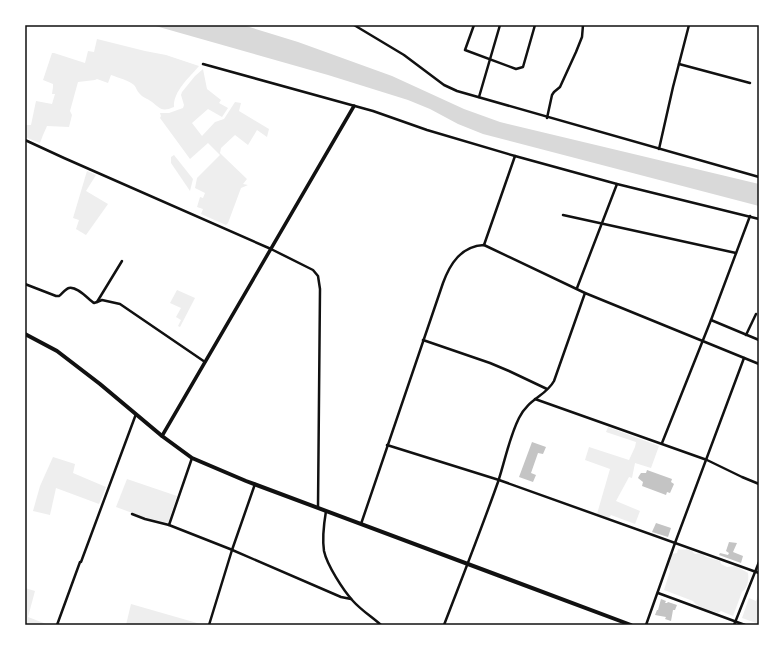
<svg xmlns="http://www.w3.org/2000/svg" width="784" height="650" viewBox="0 0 784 650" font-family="'Roboto Condensed',sans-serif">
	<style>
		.green { fill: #eee }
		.water { fill: #d9d9d9 }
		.building { fill: #c4c4c4 }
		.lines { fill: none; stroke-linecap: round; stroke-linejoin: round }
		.minor { stroke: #111; stroke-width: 2.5 }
		.tertiary { stroke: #111; stroke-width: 3.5 }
		.secondary { stroke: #111; stroke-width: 4 }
		.neatline { fill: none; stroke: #111; stroke-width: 1.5 }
	</style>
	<rect width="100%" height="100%" fill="#fff"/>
	<g class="green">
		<path d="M97 39 145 51 166 55 199 66C190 77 173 91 174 107 160 113 160 107 149 100 146 98 142 97 139 93 137 91 136 87 134 85 128 80 119 78 111 75L108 83 97 79 95 80 78 82 70 111 72 115 69 127 47 126 43 135 40 143 25 137V125H31L36 101 52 104 55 94H52L53 87V84L43 80 52 53H54L85 63 88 51 94 52Z"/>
		<path d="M203 69 207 89 221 100 219 103 228 108 222 117 208 109 192 123 202 136 215 122 224 119 235 102 241 103 239 111 269 129 267 137 257 130 248 145 235 135 221 148 220 153 223 156 247 179 243 184 248 185 241 188 228 223 226 225 201 214 203 209 197 207 200 197 203 198 205 193 195 188 197 178 220 155 208 143 190 159 160 118 161 116 160 113H169L183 108 184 105 181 95 182 92 195 76Z"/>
		<path d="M174 155 193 179 190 191 171 163V157Z"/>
		<path d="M87 171 96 175 86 191 108 204 86 235 76 229 79 220 73 218Z"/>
		<path d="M177 290 195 298 180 327 178 326 181 320 176 317 181 308 170 303Z"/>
		<path d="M608 427 659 446 651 468 635 463 632 478 629 477 616 501 640 511 635 524 611 515 609 518 597 514 610 469 585 460 589 447 629 460 635 447 636 442 606 432Z"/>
		<path d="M53 457 75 464 73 473 106 487 99 504 56 488 50 515 33 511 40 486Z"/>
		<path d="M127 479 177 496 168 523 146 518 116 507Z"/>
		<path d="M678 549C685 551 688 546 695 554L701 553 706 557 720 561 721 564 727 567 736 566 748 573C749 579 748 588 742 592L733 616 721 611 718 613C709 609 700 610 693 601L664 590 670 571 668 564 672 554 677 553Z"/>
		<path d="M25 588 35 591 28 617 49 625H25Z"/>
		<path d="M758 596 759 597V624L742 618 749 598 756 601Z"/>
		<path d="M131 604 204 625H126Z"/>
	</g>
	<path class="water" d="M152 25H243L298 42 392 76 464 109 500 122 759 184V206L483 134 458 124 430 109 408 100 328 75Z"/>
	<g class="building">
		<path d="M532 442 546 447 543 454 538 453 531 473 536 475 533 482 519 477Z"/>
		<path d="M647 470 672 479 671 482 674 484 670 493 667 492 666 495 642 486 643 482 638 478 639 476 641 473H646Z"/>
		<path d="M656 523 671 528 668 537 652 532Z"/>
		<path d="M729 542 737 543 733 552 743 556 741 563 719 555 720 553 728 555 729 553 726 551Z"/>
		<path d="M661 599 666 601 665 603H667L668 602 677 605 675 610H673L671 621 665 619 666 617 655 615 657 610H658Z"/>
	</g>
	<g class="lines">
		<g class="minor">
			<path d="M354 25 404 55 444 85 457 91 759 177"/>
			<path d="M474 25 465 50 516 69 523 67 535 25"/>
			<path d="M203 64 373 111 427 130 515 156 617 184 759 219"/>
			<path d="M679 64 750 83"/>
			<path d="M479 97 500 25"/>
			<path d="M547 118 552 95 554 92 560 87 576 52 582 37 583 25"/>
			<path d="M25 140 64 158 271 249 313 270 318 276 320 289 318 507"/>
			<path d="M659 149 673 87 689 25"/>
			<path d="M563 215 736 253"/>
			<path d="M484 245 515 156"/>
			<path d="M25 284 56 296H59C62 294 65 289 69 288 77 286 88 299 94 303L97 302 122 261"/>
			<path d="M577 288 617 184"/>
			<path d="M97 302 102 300 120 304 205 362"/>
			<path d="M711 320 759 340"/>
			<path d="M746 335 756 314"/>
			<path d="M423 340 490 363 509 371 547 389"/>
			<path d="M535 399 707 460 742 477 759 484"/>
			<path d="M662 443 711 320 750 216"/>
			<path d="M387 445 499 480 759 573"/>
			<path d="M192 458 169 525 230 549 341 597 351 599"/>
			<path d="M326 511C324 523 322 538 324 551 327 565 343 590 353 601 361 610 372 617 381 625"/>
			<path d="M132 514 145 519 169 525"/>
			<path d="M361 524 443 283C450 264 461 246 484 245L585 293 759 364"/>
			<path d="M658 593 745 625"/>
			<path d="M57 625 80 562H81L136 414"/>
			<path d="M209 625 232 550 255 484"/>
			<path d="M444 625C462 578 481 530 498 482 505 461 509 438 519 418 528 399 546 396 554 381L585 293"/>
			<path d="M646 625 675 543 744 358"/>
			<path d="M734 625 759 562"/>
		</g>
		<path class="tertiary" d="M162 436 354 106"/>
		<path class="secondary" d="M25 334 57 351 100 384 162 436 192 458 246 481 631 625"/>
	</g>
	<rect width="784" height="650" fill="none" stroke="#ffffff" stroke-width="52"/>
	<rect x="26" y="26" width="732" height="598" class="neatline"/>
</svg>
